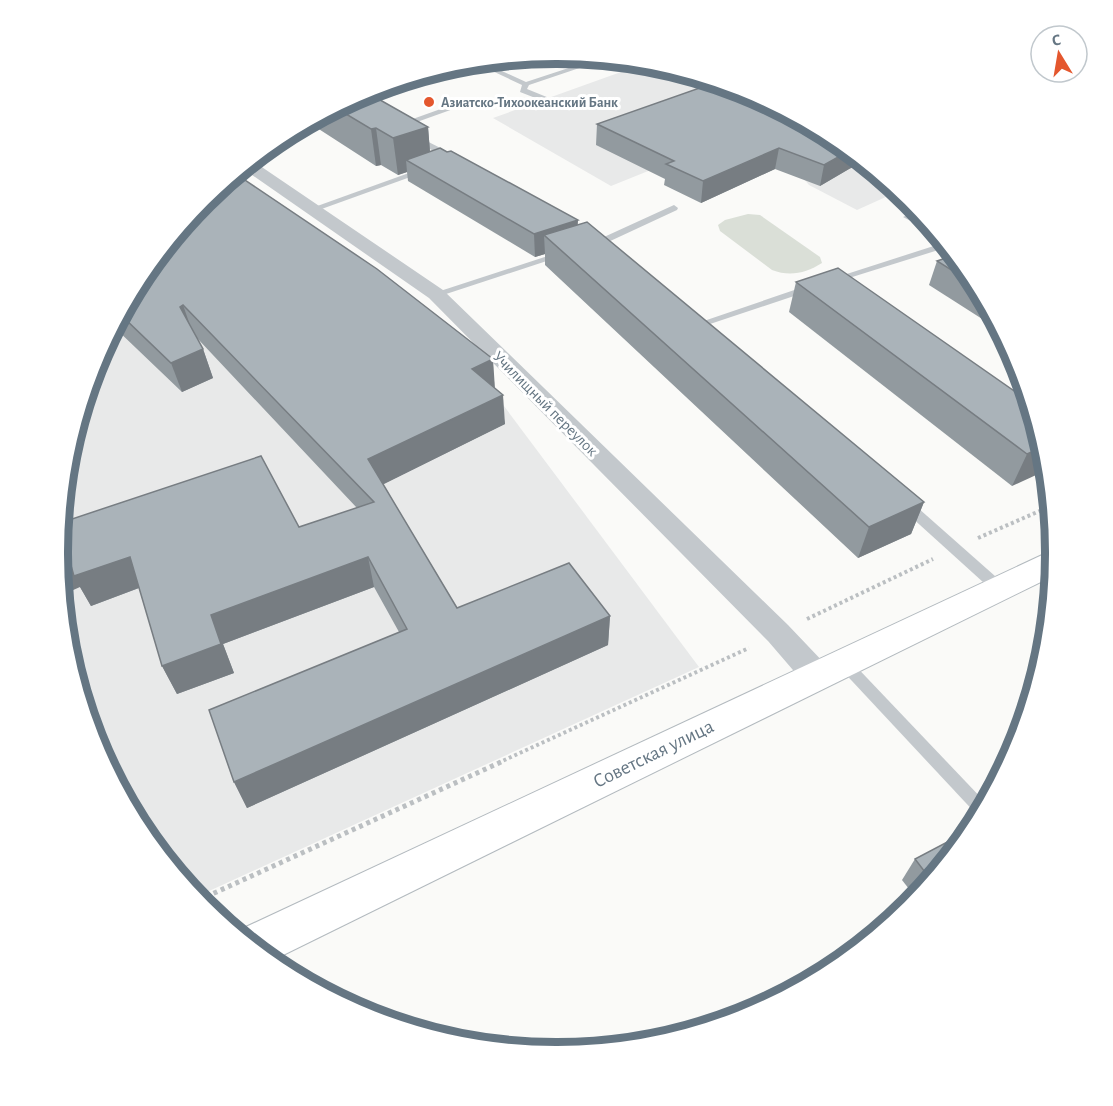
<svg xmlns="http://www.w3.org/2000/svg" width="1113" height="1106" viewBox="0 0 1113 1106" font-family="'Alegreya Sans',sans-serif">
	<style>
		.built { fill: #e8e9e9 }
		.green { fill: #dadfd7 }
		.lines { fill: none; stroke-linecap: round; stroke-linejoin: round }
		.secondary-casing { stroke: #b3babf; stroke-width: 2 }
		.path-far2 { stroke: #bbbfc2; stroke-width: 2; stroke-dasharray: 1.5 1.5; stroke-linecap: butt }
		.path-far1 { stroke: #bbbfc2; stroke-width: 4; stroke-dasharray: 3 3; stroke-linecap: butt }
		.path { stroke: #bbbfc2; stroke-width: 5; stroke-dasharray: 4 4; stroke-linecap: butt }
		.lane { fill: #c3c8cc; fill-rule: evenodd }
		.street { fill: #c3c8cc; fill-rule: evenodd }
		.secondary { fill: #fff; fill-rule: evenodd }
		.wall { fill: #929a9f }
		.shaded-wall { fill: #777d82 }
		.building { fill: #aab3b9; stroke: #777d82; stroke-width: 1.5 }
		.poi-dot { fill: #e4572e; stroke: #fff; stroke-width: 2 }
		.labels { text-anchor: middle; stroke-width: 6; stroke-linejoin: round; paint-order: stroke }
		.far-poi-label { font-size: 14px; font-weight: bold; fill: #657683; stroke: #fff; text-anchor: start }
		.street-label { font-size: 16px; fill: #657683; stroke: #fff }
		.near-street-label { font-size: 20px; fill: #657683; stroke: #fff }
		.rim { fill: none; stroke: #657683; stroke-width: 8 }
	</style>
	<rect width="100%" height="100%" fill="#fafaf8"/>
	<g class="built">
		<path d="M646 63 654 64 727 92 834 138 899 191 857 210 809 185 760 126 611 186 493 118Z"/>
		<path d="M142 275 492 390 699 667 196 897 141 830 95 744 67 650 58 553 67 455 96 362Z"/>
	</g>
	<path class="green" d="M748 214 760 215 820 257 822 263C806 273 790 277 772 270L720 231 718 225 725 220Z"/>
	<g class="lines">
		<g class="secondary-casing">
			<path id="secondary" d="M1055 549 1053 576 271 961 235 932Z"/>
		</g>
		<path class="path-far2" d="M374 99 461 72"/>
		<g class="path-far1">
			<path d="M978 538 1051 506"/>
			<path d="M807 619 933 559"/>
			<path d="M498 763 749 648"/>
		</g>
		<path class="path" d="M199 900 501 762"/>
		<g class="lane">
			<path d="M599 58 606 59 529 85 527 89 559 102 560 104 556 106 520 92 522 85 473 62 480 61 526 82Z"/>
			<path d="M463 101 470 103 403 127 396 125Z"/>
			<path d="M413 134 454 155 455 157 448 159 410 138 409 136Z"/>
			<path d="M420 169 427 171 316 211 309 209Z"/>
			<path d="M674 205 678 208 677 210 606 243H600L587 234 592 231 604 237Z"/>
			<path d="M917 210 921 214 914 217 930 226 938 235 903 217Z"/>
			<path d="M943 243 948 247 833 283 825 281Z"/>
			<path d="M560 252 568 254 440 296 436 297 431 294Z"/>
			<path d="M809 285 812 286V290L704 326 700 327 695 324Z"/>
			<path d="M904 499 909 500 1004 584 1006 588 1004 592H994L899 506 898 503Z"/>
			<path d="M843 656 848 658 986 803 979 817 838 666 836 662 838 658Z"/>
		</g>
		<path class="street" d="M253 161 443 290 788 625 827 666 831 675 827 684 816 687 805 684 768 641 429 298 242 168Z"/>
		<use href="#secondary" class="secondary"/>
	</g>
	<g class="wall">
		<path d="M718 88 834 138 863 162 849 169 820 186 775 169 701 203 664 185 665 179 596 145 597 124Z"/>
		<path d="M366 92 428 127 430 152 578 225 924 502 911 534 858 558 545 265V254L535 257 408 181 407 172 398 175 381 165 376 166 311 124 310 122Z"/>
		<path d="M937 261 972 276 1001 331 929 285Z"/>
		<path d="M142 275 495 388 505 424 383 484 457 608 610 616 608 645 247 808 234 782 399 632 374 587 223 644 234 673 177 694 162 666 139 588 91 606 80 587 58 553 299 527 357 508 197 338 203 349 213 378 182 392 114 327Z"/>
		<path d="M796 282 1046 456 1012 486 789 312Z"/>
		<path d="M971 831 916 898 902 880 915 859Z"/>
	</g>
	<g class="shaded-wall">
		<path d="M428 127 431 164 406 160 407 172 398 175 393 138Z"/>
		<path d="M376 128 381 165 376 166 371 129Z"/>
		<path d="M779 148 775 169 701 203 703 181Z"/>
		<path d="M849 151 863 162 849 169 820 186 824 165Z"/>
		<path d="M578 220 577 243 544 235 545 254 535 257 534 234Z"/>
		<path d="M183 305 193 334 180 307Z"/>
		<path d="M203 349 213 378 182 392 171 363Z"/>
		<path d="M493 359 495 389 472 369Z"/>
		<path d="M503 395 505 424 374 489 368 459Z"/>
		<path d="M1043 447 1046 456 1047 470 1012 486 1027 454Z"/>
		<path d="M924 502 911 534 858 558 869 527Z"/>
		<path d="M68 555 130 557 144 586 91 606 80 587 62 595 58 559Z"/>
		<path d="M368 557 374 587 223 644 234 673 177 694 162 666 211 615Z"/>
		<path d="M610 616 608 645 247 808 234 782Z"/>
	</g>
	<g class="building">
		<path d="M708 85 718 88 726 86 748 92 834 138 849 151 824 165 779 148 703 181 666 164 674 161 597 124Z"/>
		<path d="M366 92 428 127 393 138 376 128 371 129 336 108Z"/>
		<path d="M440 148 447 152 451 151 578 220 534 234 406 160Z"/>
		<path d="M236 174 377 269 493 359 472 369 503 395 368 459 457 608 569 563 610 616 234 782 209 710 407 629 368 557 211 615 221 644 162 666 130 557 74 576 68 555 58 559V553L60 523 261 456 299 527 374 502 183 305 180 307 203 349 171 363 121 315 142 275 204 200Z"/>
		<path d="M587 222 924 502 869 527 544 235Z"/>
		<path d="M955 255 972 276 977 286 937 261Z"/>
		<path d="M838 268 1030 402 1043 447 1027 454 796 282Z"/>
		<path d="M972 829 971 831 931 880 915 859Z"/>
	</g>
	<circle class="poi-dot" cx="429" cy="102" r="6"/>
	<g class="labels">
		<g class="far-poi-label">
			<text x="441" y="107">Азиатско-Тихоокеанский Банк</text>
		</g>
		<g class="street-label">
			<text transform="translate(546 403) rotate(45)" y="6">Училищный переулок</text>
		</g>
		<g class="near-street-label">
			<text transform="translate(653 753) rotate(-26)" y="7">Советская улица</text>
		</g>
	</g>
	<path d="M0 0H1113V1106H0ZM556 64H557A488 488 0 0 1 1045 552V554A488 488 0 0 1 557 1042H556A488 488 0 0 1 68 554V552A488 488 0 0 1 556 64Z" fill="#fff" fill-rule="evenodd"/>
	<path class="rim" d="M556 64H557A488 488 0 0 1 1045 552V554A488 488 0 0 1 557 1042H556A488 488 0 0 1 68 554V552A488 488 0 0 1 556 64Z"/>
	<g transform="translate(1059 54) rotate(349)"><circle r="28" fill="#ffffff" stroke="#c1c8cd" stroke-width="1.5"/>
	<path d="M0-4.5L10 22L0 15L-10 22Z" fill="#e4572e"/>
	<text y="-9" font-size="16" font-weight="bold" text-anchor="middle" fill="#657683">С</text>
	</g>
</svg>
